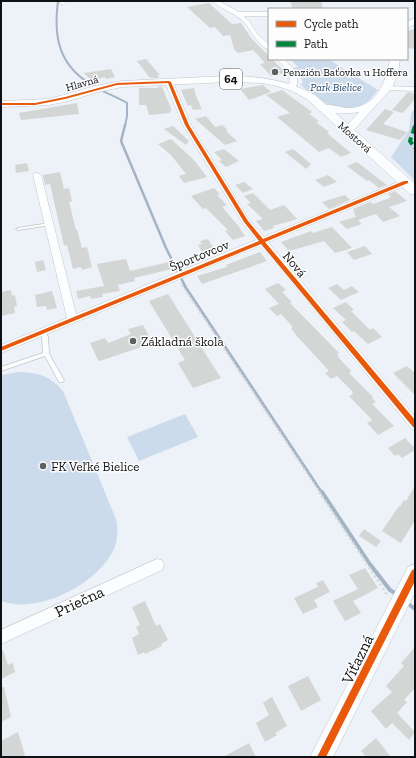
<svg xmlns="http://www.w3.org/2000/svg" width="416" height="758" viewBox="0 0 416 758" font-family="'Zilla Slab',serif">
	<style>
		.green { fill: #ccdbeb }
		.lines { fill: none; stroke-linecap: round; stroke-linejoin: round }
		.stream-far3 { stroke: #a4b4c6; stroke-width: 2 }
		.stream-far2 { stroke: #a4b4c6; stroke-width: 2.5 }
		.stream-far1 { stroke: #a4b4c6; stroke-width: 3 }
		.stream { stroke: #a4b4c6; stroke-width: 4 }
		.building { fill: #d4d5d5 }
		.service-casing { stroke: #c2c7ca; stroke-width: 1.5 }
		.minor-casing { stroke: #c2c7ca; stroke-width: 1 }
		.secondary-casing { stroke: #c2c7ca; stroke-width: 1 }
		.primary-casing { stroke: #c2c7ca; stroke-width: 1 }
		.path-far3 { stroke: #d9dbdd; stroke-width: 1; stroke-dasharray: 1 1; stroke-linecap: butt }
		.path-far2 { stroke: #d9dbdd; stroke-width: 1.5; stroke-dasharray: 1.5 1.5; stroke-linecap: butt }
		.path-far1 { stroke: #d9dbdd; stroke-width: 2; stroke-dasharray: 2 2; stroke-linecap: butt }
		.path { stroke: #d9dbdd; stroke-width: 2.5; stroke-dasharray: 2.5 2.5; stroke-linecap: butt }
		.service { fill: #fcfdfe; fill-rule: evenodd }
		.minor { fill: #fcfdfe; fill-rule: evenodd }
		.secondary { fill: #fcfdfe; fill-rule: evenodd }
		.primary { fill: #fcfdfe; fill-rule: evenodd }
		.quiet { stroke: #00873e; stroke-width: 4; stroke-dasharray: 8 4; stroke-linecap: butt }
		.cycleway-casing { stroke: #fdfdfd; stroke-width: 2 }
		.cycleway { fill: #e8590c; fill-rule: evenodd }
		.poi-dot { fill: #5c6064; stroke: #fdfdfd; stroke-width: 1.5 }
		.labels { text-anchor: middle; stroke-width: 3; stroke-linejoin: round; paint-order: stroke }
		.far-poi-label { font-size: 11px; fill: #0f1215; stroke: #fdfdfd; text-anchor: start }
		.far-street-label { font-size: 11px; fill: #0f1215; stroke: #fdfdfd }
		.far-park-label { font-size: 11px; font-style: italic; fill: #254569; stroke: #fdfdfd }
		.shield { fill: #fdfdfd; stroke: #56585b; stroke-width: 1 }
		.shield-label { font-size: 12px; font-weight: bold; fill: #0f1215 }
		.street-label { font-size: 13px; fill: #0f1215; stroke: #fdfdfd }
		.poi-label { font-size: 13px; fill: #0f1215; stroke: #fdfdfd; text-anchor: start }
		.near-street-label { font-size: 16px; fill: #0f1215; stroke: #fdfdfd }
	</style>
	<rect width="100%" height="100%" fill="#ecf2f7"/>
	<g class="green">
		<path d="M290 59H328L378 90C374 94 371 99 367 102 358 110 338 110 327 104 319 100 311 93 303 87L301 84 303 82 299 73 293 68 298 67Z"/>
		<path d="M415 107V183L412 178 391 157 409 130 411 114Z"/>
		<path d="M19 372C37 372 52 377 63 391L116 519C118 529 118 539 114 549 98 584 38 615 1 601V375Z"/>
		<path d="M185 414 198 437 139 461 127 437Z"/>
	</g>
	<g class="lines">
		<path class="stream-far3" d="M58 1C53 37 59 67 94 86 104 93 116 96 127 103V116L125 126"/>
		<path class="stream-far2" d="M125 125 121 141 166 248 185 286"/>
		<path class="stream-far1" d="M184 285 322 493"/>
		<g class="stream">
			<path d="M322 492 369 563 390 590 398 595"/>
			<path d="M407 603 415 609"/>
		</g>
	</g>
	<g class="building">
		<path d="M290 1H322V8L293 9Z"/>
		<path d="M209 3 232 24 241 23 252 39 269 56V59H272L286 73 271 76 260 64 265 63 253 50 238 53 234 49 230 35 223 36 215 27 210 28 187 7Z"/>
		<path d="M415 29V49L407 48V31Z"/>
		<path d="M146 59 160 75H158L159 78H150L137 61Z"/>
		<path d="M111 69 115 77 106 79 105 77 92 81 84 73Z"/>
		<path d="M263 85 271 92 249 100 240 89Z"/>
		<path d="M157 87H162L172 111H170V113L149 115 146 105H139V88H158Z"/>
		<path d="M194 88 196 96 202 109 193 110 191 105 188 106 181 90Z"/>
		<path d="M282 90 312 112 309 114 319 121 316 122 329 132 327 133 351 153 341 157 329 148 319 152 277 117 290 113 266 95Z"/>
		<path d="M408 92 415 94V99L403 113 392 110Z"/>
		<path d="M77 103 79 114 21 120 19 113Z"/>
		<path d="M385 109 394 112 383 124 407 132 400 140 366 130Z"/>
		<path d="M206 116 215 127 222 125 228 130 226 131 237 141 225 145 195 119Z"/>
		<path d="M173 126 189 141 186 145 164 129Z"/>
		<path d="M171 139 194 160 207 177 184 183 179 176 186 174 171 155 158 144Z"/>
		<path d="M224 149 239 161 226 167 219 161 222 160 214 152Z"/>
		<path d="M293 149 311 164 306 169 285 152Z"/>
		<path d="M357 162 379 179 387 185 379 188 369 180 367 181 347 166Z"/>
		<path d="M27 163 29 171 16 173 15 165Z"/>
		<path d="M60 172 64 189 69 188 72 201 69 202 76 230H77L82 248 87 247 92 267 82 270 81 267 73 269 67 245 64 246 50 184 45 185 43 175Z"/>
		<path d="M328 175 337 182 324 187 315 180Z"/>
		<path d="M244 182 253 189 243 193 235 185Z"/>
		<path d="M214 188 220 194 217 195 227 205 222 207 241 229H240L245 236 233 240 225 231 228 230 206 208 203 209 191 196Z"/>
		<path d="M395 191 407 201 389 207 400 216 383 222 376 214 358 220 362 224 347 229 339 222 355 217 356 218 353 209 370 202 373 204 390 198 389 197H391L388 194Z"/>
		<path d="M253 193 270 210 284 205 297 219 273 226 274 228 264 231 256 221 263 219 247 204 251 203 244 196Z"/>
		<path d="M345 195 350 200 329 209 322 202Z"/>
		<path d="M332 227 352 248 335 253 324 241 289 251 281 242 311 231 313 233Z"/>
		<path d="M208 239 215 251 203 254 198 245 202 244 200 241Z"/>
		<path d="M365 246 372 254 354 260 347 252Z"/>
		<path d="M260 252 267 261 202 284 197 276 227 267 226 265Z"/>
		<path d="M126 259 130 271 169 262 172 269 134 278 135 281 118 285 120 291 102 294 103 297 91 299 90 296 78 299 76 291 104 286 97 264Z"/>
		<path d="M43 260 46 270 37 272 35 262Z"/>
		<path d="M278 283 286 290 282 292 292 302 290 303 339 353 337 354 339 357H338L351 371 349 373 373 397 372 398 376 402 372 404 394 426 378 435 367 423 372 420 349 396 353 394 352 393 353 392 337 376 331 379 325 373 329 371 296 335 291 328 293 327 281 314 277 316 269 308 279 304 265 289Z"/>
		<path d="M337 284 344 290 352 286 359 292 341 300 328 288Z"/>
		<path d="M11 290 12 296 15 295 17 306 14 307 15 313 1 316V292Z"/>
		<path d="M52 291 57 308 47 310 46 306 37 307 35 295Z"/>
		<path d="M168 294 205 353 221 378 193 388 178 363 185 360 149 301Z"/>
		<path d="M346 302 354 310 351 311 370 330 373 328 382 337 368 344 354 331 352 332 342 322 346 320 333 308Z"/>
		<path d="M143 325 153 343 100 361 98 360 90 343 105 338 108 343 131 334 128 329Z"/>
		<path d="M407 366 415 373V395L393 373Z"/>
		<path d="M405 438 415 448V450L402 458 398 454 395 456 388 448Z"/>
		<path d="M415 486V520L401 543 382 531 399 506 400 507 404 500 406 501Z"/>
		<path d="M364 529 381 541 376 547 359 536Z"/>
		<path d="M365 568 378 588 353 601 361 613 345 621 333 601 358 589 349 575Z"/>
		<path d="M323 580 330 592 314 600 318 607 303 614 294 598 318 587 316 583Z"/>
		<path d="M145 601 156 626 160 624 168 640 161 644 162 646 145 654 144 652 138 655 132 638 139 634 136 627 140 625 132 607Z"/>
		<path d="M415 647V688L404 700 407 702 397 713 415 732 409 740 392 723 386 729 371 711 392 692 386 686 404 666 401 663Z"/>
		<path d="M1 650H3L8 665 13 663 15 672 1 679Z"/>
		<path d="M308 676 321 700 301 711 288 686Z"/>
		<path d="M1 687H4L11 717 1 722Z"/>
		<path d="M272 697 287 726 275 733 277 735 265 742 256 723 269 715 263 703Z"/>
		<path d="M18 732 25 755 21 757H1V741Z"/>
		<path d="M376 738 391 757H366L361 751Z"/>
		<path d="M249 743 256 757H223Z"/>
	</g>
	<g class="lines">
		<g class="service-casing">
			<g id="service">
				<path d="M49 223H51V225L18 230 16 229 18 228Z"/>
				<path d="M43 330 45 331 48 337 49 354 64 380 63 382H59L45 356 1 371V367L43 353 42 337 40 332Z"/>
			</g>
		</g>
		<g class="minor-casing">
			<g id="minor">
				<path d="M61 1H67L63 5 60 3Z"/>
				<path d="M212 1H219L239 12H269V16H244L249 21 258 35 269 44V50C257 45 252 31 244 22 235 13 221 9 212 1Z"/>
				<path d="M277 59H284C293 68 302 76 295 89H289L288 87C294 73 285 68 277 59Z"/>
				<path d="M169 80 173 82 191 125 249 220 264 237 403 180H409L410 182 409 184 268 242 415 417V430L411 428 261 245 1 353V345L67 318 33 175 34 173H37L41 175 76 314 256 240 242 222 183 125 165 82Z"/>
				<path d="M384 86 415 87V91L387 90 383 88Z"/>
				<path d="M157 559 162 560 164 565 162 570 1 644V630Z"/>
			</g>
		</g>
		<g class="secondary-casing">
			<g id="secondary">
				<path d="M415 18V24L407 28V22Z"/>
				<path d="M390 59H400L398 73 392 88 351 133 347 134 342 131 359 112C350 114 323 115 317 108 323 101 339 107 347 108 375 109 387 82 390 59Z"/>
				<path d="M415 564V592L333 757H310L408 567Z"/>
			</g>
		</g>
		<g class="primary-casing">
			<path id="primary" d="M227 76C259 76 287 80 315 95L415 184V195L410 194 307 99 292 91 277 86 262 83 227 82 122 87 98 92 68 101 49 105 1 107V101L49 99 95 86 122 81Z"/>
		</g>
		<g class="path-far3">
			<path d="M394 9 415 7"/>
			<path d="M303 84H319L372 92"/>
		</g>
		<path class="path-far2" d="M180 283 182 286"/>
		<path class="path-far1" d="M182 285 320 493"/>
		<path class="path" d="M319 492 388 596"/>
		<use href="#service" class="service"/>
		<use href="#minor" class="minor"/>
		<use href="#secondary" class="secondary"/>
		<use href="#primary" class="primary"/>
		<path class="quiet" d="M415 126 410 141 415 148"/>
		<g class="cycleway-casing">
			<g id="cycleway">
				<path d="M169 81 171 82 189 125 248 221 263 239 404 181H408V183L265 242 415 420V428L413 427 261 244 1 351V347L259 241 244 222 185 125 168 83 117 85 65 99 35 105H1V103H35L65 97 117 83Z"/>
				<path d="M415 569V581L326 757H317L412 570Z"/>
			</g>
		</g>
		<use href="#cycleway" class="cycleway"/>
	</g>
	<g class="poi-dot">
		<circle cx="275" cy="72" r="4"/>
		<circle cx="133" cy="341" r="4"/>
		<circle cx="43" cy="466" r="4"/>
	</g>
	<g class="labels">
		<g class="far-poi-label">
			<text x="283" y="76">Penzión Baťovka u Hoffera</text>
		</g>
		<g class="far-street-label">
			<text transform="translate(82 83) rotate(-16)" y="4">Hlavná</text>
			<text transform="translate(355 137) rotate(42)" y="4">Mostová</text>
		</g>
		<g class="far-park-label">
			<text x="336" y="91">Park Bielice</text>
		</g>
		<rect class="shield" x="220" y="69" width="22" height="20" rx="3"/>
		<g class="shield-label">
			<text x="231" y="83">64</text>
		</g>
		<g class="street-label">
			<text transform="translate(199 255) rotate(-22)" y="5">Športovcov</text>
			<text transform="translate(295 264) rotate(50)" y="5">Nová</text>
		</g>
		<g class="poi-label">
			<text x="141" y="346">Základná škola</text>
			<text x="51" y="471">FK Veľké Bielice</text>
		</g>
		<g class="near-street-label">
			<text transform="translate(79 601) rotate(-25)" y="6">Priečna</text>
			<text transform="translate(357 659) rotate(-64)" y="6">Víťazná</text>
		</g>
	</g>
	<rect width="416" height="758" fill="none" stroke="#0f1215" stroke-width="4"/>
	<rect x="268" y="8" width="140" height="52" fill="#fdfdfd" stroke="#9e9fa0"/>
	<rect x="276" y="21" width="20" height="6" fill="#e8590c" stroke="#9e9fa0"/>
	<text x="304" y="28" font-size="12" fill="#0f1215">Cycle path</text>
	<rect x="276" y="41" width="20" height="6" fill="#00873e" stroke="#9e9fa0"/>
	<text x="304" y="48" font-size="12" fill="#0f1215">Path</text>
</svg>
